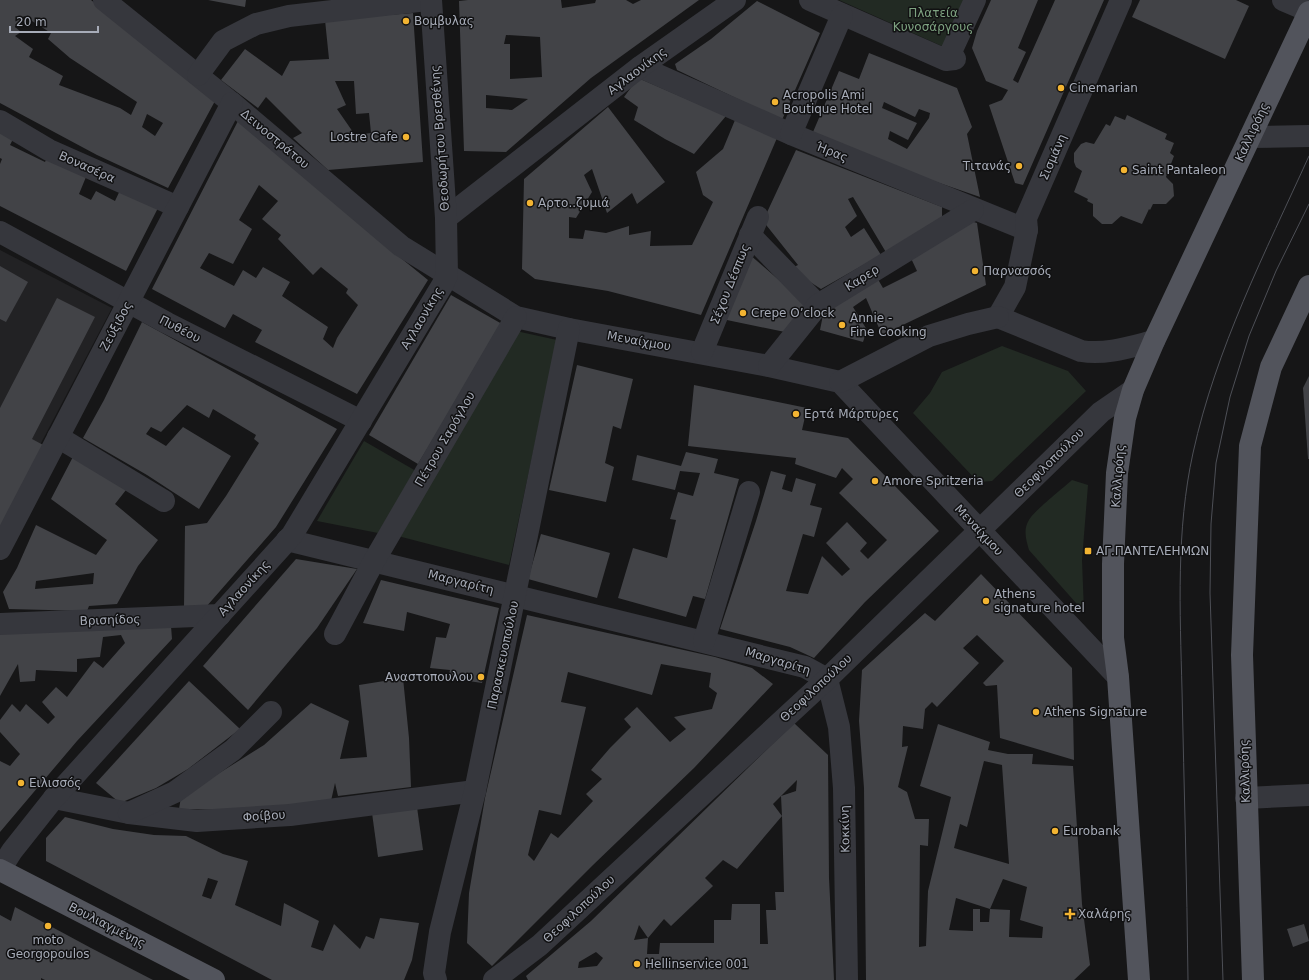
<svg xmlns="http://www.w3.org/2000/svg" width="1309" height="980" viewBox="0 0 1309 980" font-family="'DejaVu Sans',sans-serif">
	<style>
		.built { fill: #222224 }
		.green { fill: #222a23 }
		.building { fill: #424347; fill-rule: evenodd }
		.lines { fill: none; stroke-linecap: round; stroke-linejoin: round }
		.minor { stroke: #36373d; stroke-width: 22 }
		.major { stroke: #52545c; stroke-width: 22 }
		.tram { stroke: #4d4f56; stroke-width: 1 }
		.poi-dot { fill: #f3b432; stroke: #111112; stroke-width: 1.5 }
		.labels { text-anchor: middle; stroke-width: 3; stroke-linejoin: round; paint-order: stroke }
		.park-label { font-size: 12px; fill: #7ea381; stroke: #111112 }
		.poi-label { font-size: 12px; fill: #a7acb8; stroke: #111112; text-anchor: start }
		.street-label { font-size: 12px; fill: #a7acb8; stroke: #111112 }
	</style>
	<rect width="100%" height="100%" fill="#161617"/>
	<path class="built" d="M0 250 112 308 0 521Z"/>
	<g class="green">
		<path d="M839 0H965L944 47Z"/>
		<path d="M516 331 557 340 509 565 398 536Z"/>
		<path d="M1002 346 1068 371 1086 391 992 481 978 482 913 413 930 393 942 372Z"/>
		<path d="M364 441 416 471 378 533 317 521Z"/>
		<path d="M1072 480 1088 485 1082 560 1084 612 1029 550C1026 540 1023 529 1029 520 1033 512 1063 488 1072 480Z"/>
	</g>
	<g class="building">
		<path d="M0 0H91L215 101 168 188 97 155 0 103ZM24 16 51 33 48 39 70 58 137 102 131 115 120 108 59 85 63 76 29 57 33 49 15 36 21 32 15 27ZM147 114 163 123 155 136 142 127Z"/>
		<path d="M208 0H246L245 7Z"/>
		<path d="M468 0H561L562 8 595 3 596 0H626L633 4 641 0H699L591 78 506 152 464 151 459 1ZM506 35 540 37 542 77 510 79V44H504ZM486 95 528 99 512 110 486 108Z"/>
		<path d="M991 0H1038L1018 48 1026 52 1013 80 1018 83 1055 0H1104L1023 185 1015 183 989 105 1002 100 1008 90 986 81 972 48 977 31Z"/>
		<path d="M1140 0H1236L1249 6 1225 59 1132 17Z"/>
		<path d="M757 1 820 33 782 120 677 70 675 64 711 39Z"/>
		<path d="M413 13 423 162 328 170 293 138 302 133 266 97 258 108 221 80 245 49 282 76 290 61 329 59 325 20ZM335 81H354L356 114 369 113 371 133 355 135 337 109 346 105Z"/>
		<path d="M869 53 957 88 972 127 967 134 980 197 922 177 813 132 839 71 859 79ZM884 102 915 117 919 109 930 113 929 118 907 149 888 139 890 131 908 140 917 123 882 108Z"/>
		<path d="M638 78 726 116 694 154 665 139 634 120 638 107 624 97Z"/>
		<path d="M608 107 665 182 637 204 632 193 607 213 592 169 584 175 592 192 576 218 569 217V238L583 239 585 230 606 233 629 226V235L651 231 650 246 692 245 713 202 703 195 696 172 723 149 735 120 777 138 701 315 608 291 535 279 522 269 524 179Z"/>
		<path d="M1127 115 1167 134 1165 139 1174 143 1170 153 1174 156 1166 177 1173 184 1174 196 1166 204H1153L1150 210 1149 209 1142 224 1121 216 1112 224H1102L1093 216V204L1087 201 1088 199 1074 192 1082 171 1076 167 1074 162V153L1081 144 1086 142 1094 144 1106 124 1110 126 1115 116 1125 120Z"/>
		<path d="M239 119 381 242 428 280 357 394 255 342 262 330 233 314 225 328 152 289ZM259 185 278 201 262 219 281 235 278 239 313 275 321 267 348 289 346 293 358 305 337 338 333 348 323 339 328 327 282 296 290 282 263 267 256 278 243 270 234 286 200 268 209 253 233 264 252 229 239 220Z"/>
		<path d="M0 131 13 139 10 145 45 162 48 155 86 177 79 194 91 200 96 191 115 201 122 186 159 206 126 271 0 206V164L2 159 0 158Z"/>
		<path d="M796 150 942 207V220L887 254 853 197 848 199 857 216 845 227 851 237 864 228 881 255 821 289 790 269 798 265 763 221Z"/>
		<path d="M964 219 977 223 986 285 882 335 866 298 853 307 867 330 863 342 820 330 825 305 876 276 883 288 917 271 909 254Z"/>
		<path d="M749 254 809 306 785 332 722 319Z"/>
		<path d="M0 266 28 282 6 322 0 319Z"/>
		<path d="M451 295 502 324 418 464 369 435Z"/>
		<path d="M57 298 95 317 32 439 47 447 0 539V408Z"/>
		<path d="M142 322 337 429 276 527 206 607H184L185 526 207 523 226 496 259 443 254 439 256 435 213 409 209 418 187 405 161 432 151 427 146 434 166 446 183 427 231 456 199 509 147 475 83 438 104 400Z"/>
		<path d="M577 365 633 379 621 429 613 426 605 463 614 467 606 502 549 490Z"/>
		<path d="M1309 376V459H1308L1303 388Z"/>
		<path d="M694 385 807 408 802 430 848 438 939 531 865 602 814 658 790 647 720 629 756 521 771 471 786 475 782 489 792 492 796 478 816 484 810 505 822 508 814 537 803 534 786 591 808 594 822 556 842 576 850 569 826 543 847 522 867 543 860 551 868 559 887 540 839 493 853 479 842 468 836 478 795 464 796 458 688 446Z"/>
		<path d="M686 452 718 459 714 473 739 479 705 599 693 596 686 617 618 598 633 548 667 558 676 520 670 519 678 492 693 496 700 473 680 471 675 490 632 480 637 455 681 466Z"/>
		<path d="M75 453 126 490 115 504 158 540 138 566 117 604 89 606 87 611 9 609 3 592 17 568 36 525 96 555 107 540 51 499ZM94 573 93 584 35 589 36 581Z"/>
		<path d="M541 534 610 553 597 598 528 579Z"/>
		<path d="M296 559 357 569 317 628 248 710 203 666Z"/>
		<path d="M981 574 1072 668 1074 760 1000 738 997 685 986 686 983 683 1004 661 977 635 963 648 979 663 937 707 932 702 925 709 923 729 903 726 902 747 908 746 898 787 907 792 915 819H929L928 846 920 845 919 947 926 946 928 891 951 797 920 786 938 724 990 742 988 750 1008 754H1033L1032 764 1073 766 1082 904 1090 965 1074 980H866L864 788 859 721 862 670 925 613 935 621ZM984 761 1002 765 1009 864 954 848 960 824 967 827ZM1003 879 1027 887 1020 920 1043 927 1042 938 1009 937 1010 910 990 909 989 922H980V909H973V931L949 930 956 898 990 909Z"/>
		<path d="M381 580 499 608 482 683 448 678 450 670 430 668 436 637 446 638 450 624 407 612 404 631 363 623Z"/>
		<path d="M527 615 715 657 752 668 773 684 694 768 593 865 492 966 467 943 469 893 485 798ZM661 664 711 673 709 687 717 693 712 709 674 717 686 729 670 742 637 707 624 719 631 727 610 748 591 770 602 779 586 794 593 801 558 838 551 833 534 861 528 855 539 810 561 815 586 707 561 702 568 672 652 695Z"/>
		<path d="M171 626 172 639 77 741 0 832V761L10 766 20 754 0 732V720L12 704 20 712 26 704 48 724 55 717 42 702 56 687 67 697 94 661 103 668 125 643 121 635 103 637 100 657 77 659V672L36 670 35 681 20 682 18 664 0 696V633Z"/>
		<path d="M403 678 409 738 411 787 338 796 335 783 331 801 228 810 179 809 181 797 264 745 311 703 349 721 340 759 367 757 359 685Z"/>
		<path d="M189 681 240 729 188 769 156 788 120 803 96 783Z"/>
		<path d="M794 723 828 755 829 878 834 980H528L526 976 591 921ZM797 780 796 791 781 796ZM781 796 782 816 773 804ZM782 816 784 892H775L776 910H766L768 944H760V904H732L731 920H714V943H660L659 954H647L648 938 634 940 639 925 648 938 664 919 671 926 713 886 705 878 723 860 737 869ZM596 952 603 958 597 966 578 968 579 962Z"/>
		<path d="M417 807 423 850 378 857 372 813Z"/>
		<path d="M65 817 113 829 154 835 186 836 223 854 248 861 235 905 281 926 284 903 319 921 311 947 323 951 334 924 360 949 366 936 374 939 380 918 419 923 412 960 404 980H272L46 861V838ZM208 878 218 881 211 899 202 896Z"/>
		<path d="M15 907 91 948 153 980H45L41 978V980H0V915L11 921Z"/>
		<path d="M1304 924 1309 941 1293 947 1287 929Z"/>
	</g>
	<g class="lines">
		<g class="minor">
			<path d="M104 0 232 103 401 246 516 317 569 329 769 366 840 382 1118 677"/>
			<path d="M810 0 946 60 955 59 951 52 975 0"/>
			<path d="M1283 0 1309 11"/>
			<path d="M640 67 791 134 1027 230"/>
			<path d="M198 75 223 41 256 24 289 16 427 0"/>
			<path d="M0 121 49 150 178 207"/>
			<path d="M791 134 842 15"/>
			<path d="M1250 137 1309 136"/>
			<path d="M446 218 640 67 735 0"/>
			<path d="M0 232 167 323 361 421"/>
			<path d="M750 235 818 305"/>
			<path d="M998 317 1015 287 1027 230 1026 218 1121 0"/>
			<path d="M998 317 1081 351C1106 355 1130 347 1154 341"/>
			<path d="M702 352 758 217"/>
			<path d="M769 366 818 305 973 210"/>
			<path d="M840 382 929 336 968 324 998 317"/>
			<path d="M58 437 164 501"/>
			<path d="M287 540 805 667 827 679 839 727 844 788 847 980"/>
			<path d="M0 549 232 103"/>
			<path d="M0 624 220 615"/>
			<path d="M335 634 374 561 516 317"/>
			<path d="M704 641 749 492"/>
			<path d="M54 798 129 813 197 821 290 815 475 791"/>
			<path d="M1246 798 1309 795"/>
			<path d="M129 813 175 792 233 750 271 712"/>
			<path d="M0 870 12 851 54 798 292 535 443 284 447 275 446 218 431 0"/>
			<path d="M436 980 434 973 440 932 475 791 569 329"/>
			<path d="M494 980 540 945 827 679 1101 412 1133 390"/>
		</g>
		<g class="major">
			<path d="M0 870 214 980"/>
			<path d="M1139 980 1118 677 1113 638V564L1117 473 1125 418 1133 390 1154 341 1309 12"/>
			<path d="M1253 980 1242 655 1250 446 1271 367 1309 286"/>
		</g>
		<g class="tram">
			<path d="M1188 980C1187 883 1184 787 1182 690 1180 611 1176 530 1193 453 1216 348 1265 253 1309 156"/>
			<path d="M1223 980 1210 593 1211 524 1216 463 1230 397 1249 336 1276 271 1309 204"/>
		</g>
	</g>
	<g class="poi-dot">
		<circle cx="406" cy="21" r="4"/>
		<circle cx="1061" cy="88" r="4"/>
		<circle cx="775" cy="102" r="4"/>
		<circle cx="406" cy="137" r="4"/>
		<circle cx="1019" cy="166" r="4"/>
		<circle cx="1124" cy="170" r="4"/>
		<circle cx="530" cy="203" r="4"/>
		<circle cx="975" cy="271" r="4"/>
		<circle cx="743" cy="313" r="4"/>
		<circle cx="842" cy="325" r="4"/>
		<circle cx="796" cy="414" r="4"/>
		<circle cx="875" cy="481" r="4"/>
		<rect x="1084" y="547" width="8" height="8" rx="2"/>
		<circle cx="986" cy="601" r="4"/>
		<circle cx="481" cy="677" r="4"/>
		<circle cx="1036" cy="712" r="4"/>
		<circle cx="21" cy="783" r="4"/>
		<circle cx="1055" cy="831" r="4"/>
		<path d="M1068 908h4v4h4v4h-4v4h-4v-4h-4v-4h4z"/>
		<circle cx="48" cy="926" r="4"/>
		<circle cx="637" cy="964" r="4"/>
	</g>
	<g class="labels">
		<g class="park-label">
			<text x="933" y="17">Πλατεία<tspan x="933" dy="14">Κυνοσάργους</tspan></text>
		</g>
		<g class="poi-label">
			<text x="414" y="25">Βομβυλας</text>
			<text x="1069" y="92">Cinemarian</text>
			<text x="783" y="99">Acropolis Ami<tspan x="783" dy="14">Boutique Hotel</tspan></text>
			<text x="398" y="141" text-anchor="end">Lostre Cafe</text>
			<text x="1011" y="170" text-anchor="end">Τιτανάς</text>
			<text x="1132" y="174">Saint Pantaleon</text>
			<text x="538" y="207">Αρτο..ζυμιά</text>
			<text x="983" y="275">Παρνασσός</text>
			<text x="751" y="317">Crepe O’clock</text>
			<text x="850" y="322">Annie -<tspan x="850" dy="14">Fine Cooking</tspan></text>
			<text x="804" y="418">Ερτά Μάρτυρες</text>
			<text x="883" y="485">Amore Spritzeria</text>
			<text x="1096" y="555">ΑΓ.ΠΑΝΤΕΛΕΗΜΩΝ</text>
			<text x="994" y="598">Athens<tspan x="994" dy="14">signature hotel</tspan></text>
			<text x="473" y="681" text-anchor="end">Αναστοπουλου</text>
			<text x="1044" y="716">Athens Signature</text>
			<text x="29" y="787">Ειλισσός</text>
			<text x="1063" y="835">Eurobank</text>
			<text x="1078" y="918">Χαλάρης</text>
			<text x="48" y="944" text-anchor="middle">moto<tspan x="48" dy="14">Georgopoulos</tspan></text>
			<text x="645" y="968">Hellinservice 001</text>
		</g>
		<g class="street-label">
			<text transform="translate(637 71) rotate(-37)" y="4">Αγλαονίκης</text>
			<text transform="translate(1252 132) rotate(-65)" y="4">Καλλιρόης</text>
			<text transform="translate(440 138) rotate(-94)" y="4">Θεοδωρήτου Βρεσθένης</text>
			<text transform="translate(275 139) rotate(40)" y="4">Δεινοστράτου</text>
			<text transform="translate(832 152) rotate(22)" y="4">Ήρας</text>
			<text transform="translate(1053 157) rotate(-66)" y="4">Σισμάνη</text>
			<text transform="translate(87 167) rotate(24)" y="4">Βονασέρα</text>
			<text transform="translate(862 278) rotate(-32)" y="4">Καρερ</text>
			<text transform="translate(730 284) rotate(-68)" y="4">Σέχου Δέσπως</text>
			<text transform="translate(422 318) rotate(-59)" y="4">Αγλαονίκης</text>
			<text transform="translate(116 326) rotate(-62)" y="4">Ζεύξιδος</text>
			<text transform="translate(180 329) rotate(27)" y="4">Πυθέου</text>
			<text transform="translate(639 341) rotate(10)" y="4">Μεναίχμου</text>
			<text transform="translate(445 439) rotate(-60)" y="4">Πέτρου Σαρόγλου</text>
			<text transform="translate(1049 463) rotate(-45)" y="4">Θεοφιλοπούλου</text>
			<text transform="translate(1118 476) rotate(-86)" y="4">Καλλιρόης</text>
			<text transform="translate(979 530) rotate(47)" y="4">Μεναίχμου</text>
			<text transform="translate(461 582) rotate(14)" y="4">Μαργαρίτη</text>
			<text transform="translate(244 588) rotate(-48)" y="4">Αγλαονίκης</text>
			<text transform="translate(110 620) rotate(-2)" y="4">Βρισηίδος</text>
			<text transform="translate(503 655) rotate(-78)" y="4">Παρασκευοπούλου</text>
			<text transform="translate(778 661) rotate(17)" y="4">Μαργαρίτη</text>
			<text transform="translate(816 688) rotate(-43)" y="4">Θεοφιλοπούλου</text>
			<text transform="translate(1245 771) rotate(-92)" y="4">Καλλιρόης</text>
			<text transform="translate(264 816) rotate(-4)" y="4">Φοίβου</text>
			<text transform="translate(845 829) rotate(-91)" y="4">Κοκκίνη</text>
			<text transform="translate(579 909) rotate(-43)" y="4">Θεοφιλοπούλου</text>
			<text transform="translate(107 925) rotate(27)" y="4">Βουλιαγμένης</text>
		</g>
	</g>
	<path d="M10 26v6h88v-6" fill="none" stroke="#a7acb8" stroke-width="2"/>
	<text x="16" y="26" font-size="12" fill="#a7acb8" stroke="#111112" stroke-width="3" paint-order="stroke">20 m</text>
</svg>
